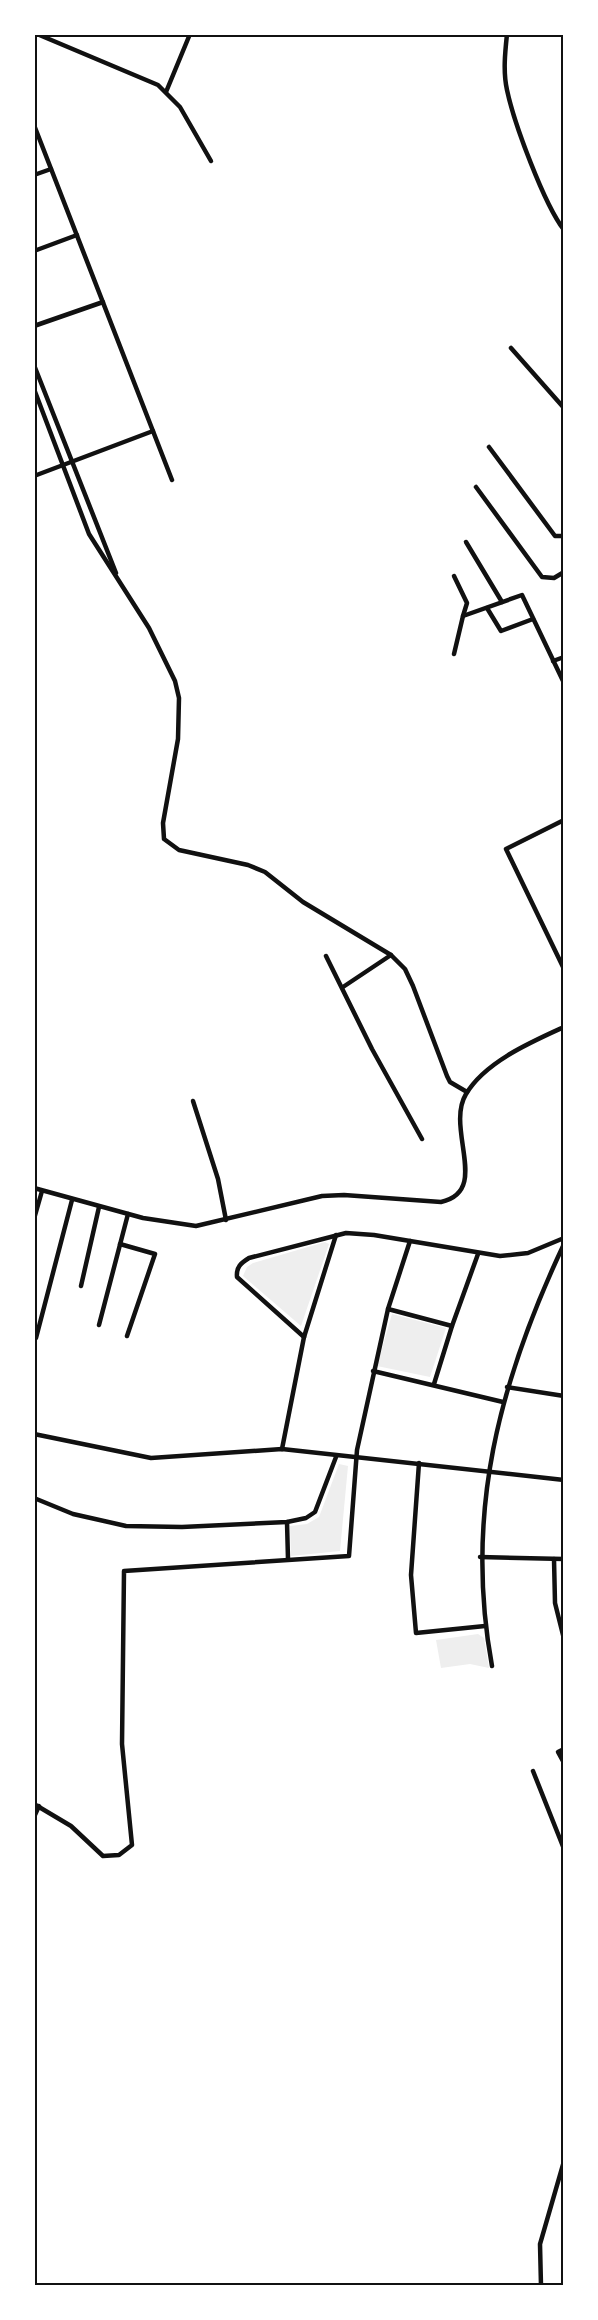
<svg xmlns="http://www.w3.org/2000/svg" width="598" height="2320" viewBox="0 0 598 2320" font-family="'Titillium Web',sans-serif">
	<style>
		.green { fill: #eee }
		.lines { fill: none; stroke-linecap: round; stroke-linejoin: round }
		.minor { stroke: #111; stroke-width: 4.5 }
		.neatline { fill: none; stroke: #111; stroke-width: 2 }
	</style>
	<rect width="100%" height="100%" fill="#fff"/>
	<g class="green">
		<path d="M325 1242 329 1244 301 1326 243 1276 247 1267 253 1263Z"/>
		<path d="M392 1314 446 1328 430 1377 377 1366Z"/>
		<path d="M339 1464 348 1466 340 1551 291 1556 290 1526 307 1524 319 1517Z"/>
		<path d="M478 1634 484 1638 489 1668 470 1664 441 1668 436 1640Z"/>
	</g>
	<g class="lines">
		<g class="minor">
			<path d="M37 34 158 85 180 107 211 161"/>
			<path d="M507 34C505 53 503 72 507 90 514 123 544 204 564 230"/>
			<path d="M166 92 190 34"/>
			<path d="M34 125 172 480"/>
			<path d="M34 175 51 169"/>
			<path d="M34 251 77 235"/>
			<path d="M34 326 103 302"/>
			<path d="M511 348 564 408"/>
			<path d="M34 365 116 573"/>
			<path d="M34 389 89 534 149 628 175 681 179 698 178 739 163 823 164 839 179 850 248 865 265 872 303 902 391 955 405 969 413 986 447 1076 450 1082 467 1092"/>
			<path d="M489 447 555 536H564"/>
			<path d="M34 476 153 431"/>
			<path d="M476 487 542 577 554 578 564 572"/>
			<path d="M466 542 502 602"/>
			<path d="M454 576 467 603 463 616"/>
			<path d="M487 608 501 631 533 619"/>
			<path d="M454 654 463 616 522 595 564 683"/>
			<path d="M553 661 564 657"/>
			<path d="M564 820 506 849 564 969"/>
			<path d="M326 956 372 1049 422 1139"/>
			<path d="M343 987 391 955"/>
			<path d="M193 1101 218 1179 226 1220"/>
			<path d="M34 1188 143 1218 196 1226 322 1196 344 1195 441 1202C491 1191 445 1129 466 1094 485 1062 531 1042 564 1027"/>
			<path d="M34 1219 42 1191"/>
			<path d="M120 1244 155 1254 127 1336"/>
			<path d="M81 1286 99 1207"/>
			<path d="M388 1309 452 1326"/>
			<path d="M99 1325 128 1214"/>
			<path d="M304 1337 237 1277C236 1267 241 1263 249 1258L346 1233 374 1235 500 1256 528 1253 564 1238"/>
			<path d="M36 1338 72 1200"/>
			<path d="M373 1371 503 1402"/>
			<path d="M434 1384 452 1326 478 1254"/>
			<path d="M507 1387 564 1396"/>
			<path d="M34 1434 151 1458 282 1449 564 1480"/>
			<path d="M282 1449 304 1337 336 1235"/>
			<path d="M419 1463 411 1575 416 1633 485 1626"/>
			<path d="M34 1498 73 1514 126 1526 182 1527 287 1522 306 1518 315 1512 336 1457"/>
			<path d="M287 1522 288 1559"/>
			<path d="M480 1557 564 1559"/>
			<path d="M554 1559 555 1603 564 1639"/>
			<path d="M492 1666C464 1514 499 1382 564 1244"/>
			<path d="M564 1749 558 1752 564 1763"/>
			<path d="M533 1771 564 1849"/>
			<path d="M34 1804 71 1826 103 1856 119 1855 132 1845 122 1744 124 1571 349 1556 357 1450 388 1309 410 1241"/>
			<path d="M34 1817 39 1806"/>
			<path d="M541 2286 540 2244 564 2161"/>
		</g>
	</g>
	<rect width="598" height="2320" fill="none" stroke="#ffffff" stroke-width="72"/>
	<rect x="36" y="36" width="526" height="2248" class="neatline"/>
</svg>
